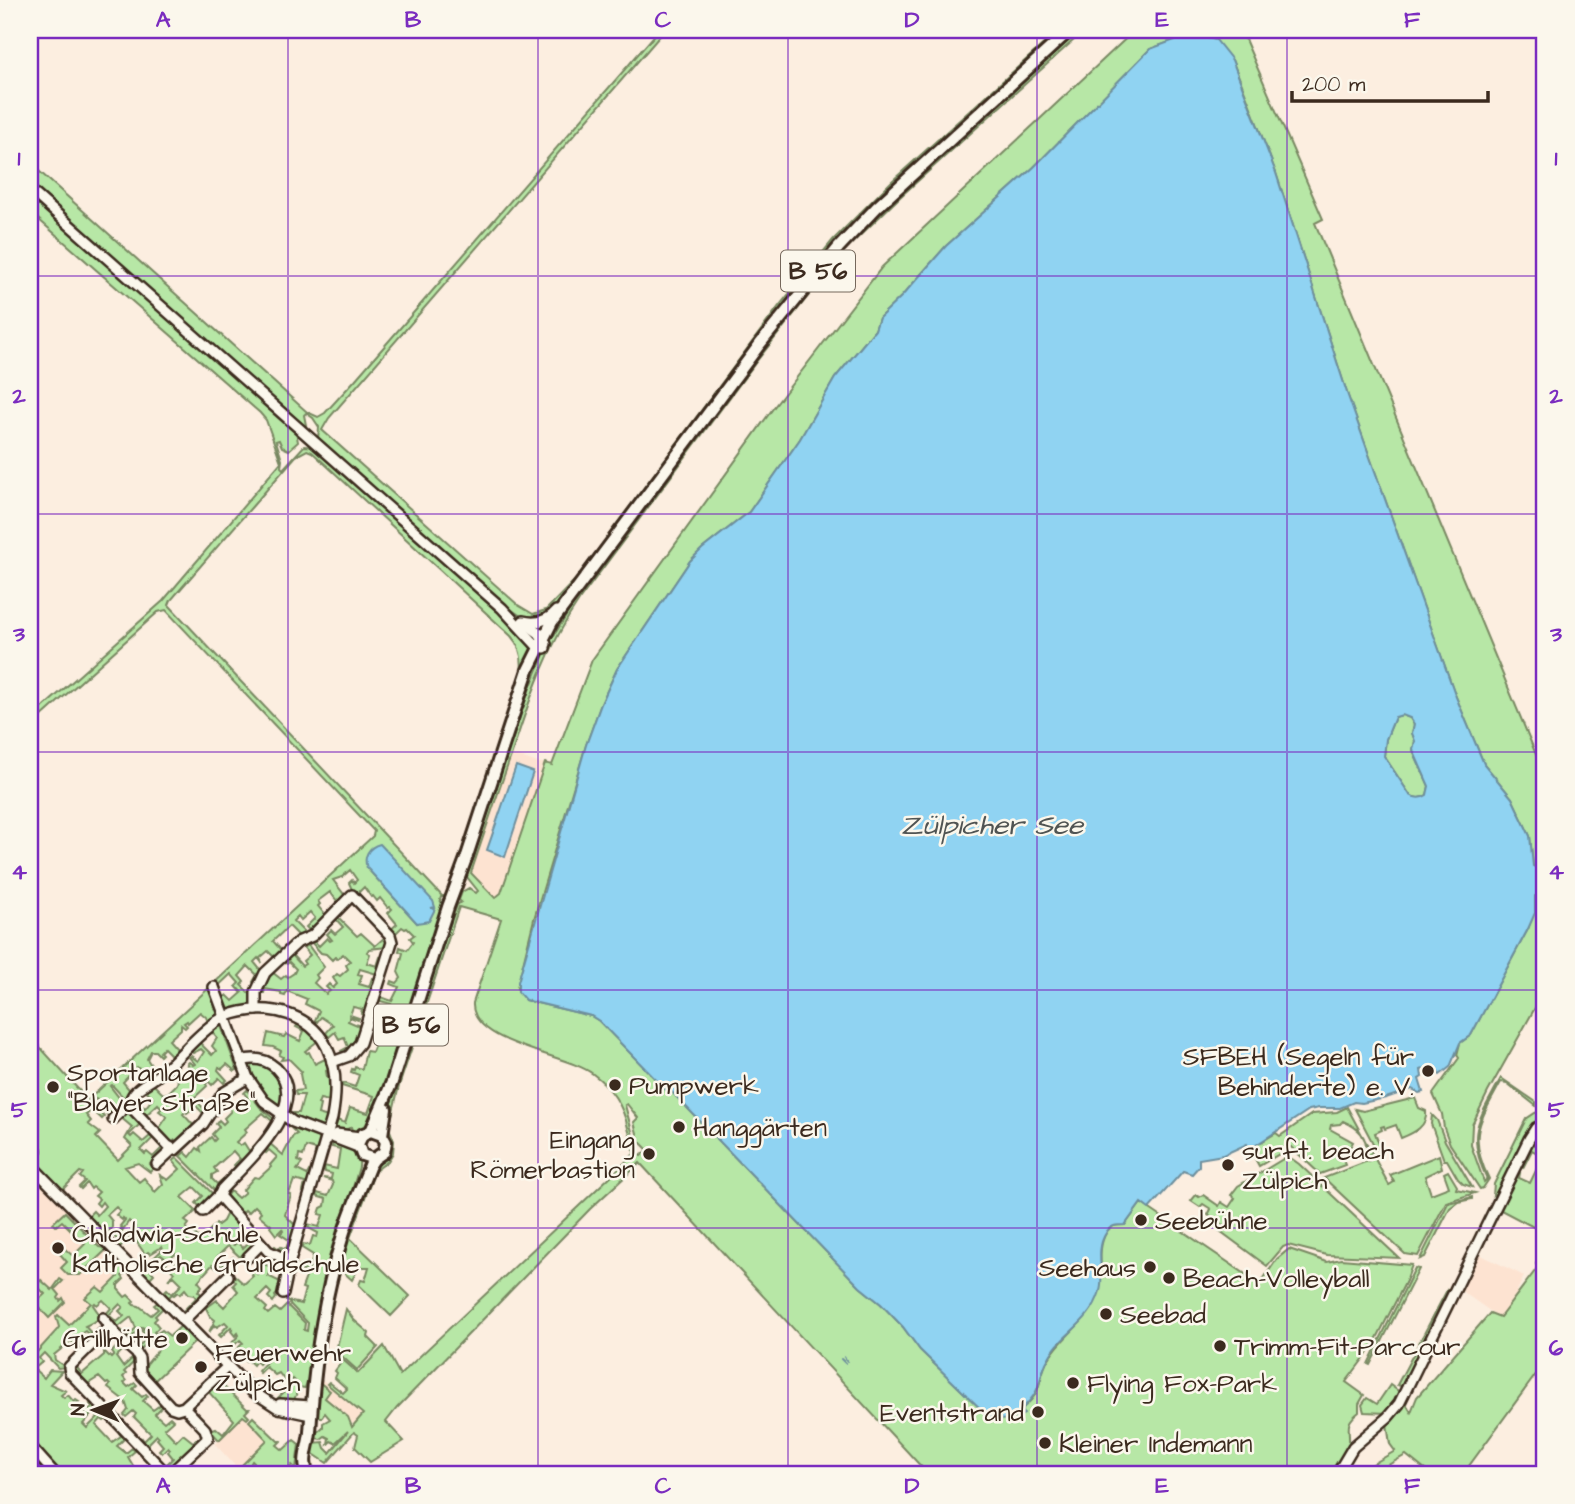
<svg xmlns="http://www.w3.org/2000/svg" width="1575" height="1504" viewBox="0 0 1575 1504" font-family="'Architects Daughter',sans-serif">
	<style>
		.built { fill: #fde3d1 }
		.green { fill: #b7e7a6; stroke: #798862; stroke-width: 2; fill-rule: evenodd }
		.water { fill: #90d3f2; stroke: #6e8f9d; stroke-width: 2; fill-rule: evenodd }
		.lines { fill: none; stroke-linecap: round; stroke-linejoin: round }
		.stream { stroke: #6e8f9d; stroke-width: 2 }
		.minor-casing { stroke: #3b2a1e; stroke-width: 14 }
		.major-casing { stroke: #3b2a1e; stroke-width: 16 }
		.minor { stroke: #fbf7ec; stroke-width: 9 }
		.major { stroke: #fbf7ec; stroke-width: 10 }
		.grid { fill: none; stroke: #7b2cbf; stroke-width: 2; stroke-opacity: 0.55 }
		.poi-dot { fill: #3b2a1e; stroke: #fbf7ec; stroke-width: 2.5 }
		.labels { text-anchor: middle; stroke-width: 5; stroke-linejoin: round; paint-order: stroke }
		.shield { fill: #fbf7ec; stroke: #75685c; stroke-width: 2 }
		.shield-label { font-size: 24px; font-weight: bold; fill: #3b2a1e }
		.poi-label { font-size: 26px; fill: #3b2a1e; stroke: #fbf7ec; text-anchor: start }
		.water-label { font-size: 28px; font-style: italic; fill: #505453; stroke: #fbf7ec }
		.neatline { fill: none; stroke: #7b2cbf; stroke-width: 2.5 }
		.grid-label { font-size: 23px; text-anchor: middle; font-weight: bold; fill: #7b2cbf }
	</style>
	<rect width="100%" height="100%" fill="#fceee0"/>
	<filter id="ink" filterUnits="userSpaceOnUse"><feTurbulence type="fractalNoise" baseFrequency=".0143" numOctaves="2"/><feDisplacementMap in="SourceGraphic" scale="14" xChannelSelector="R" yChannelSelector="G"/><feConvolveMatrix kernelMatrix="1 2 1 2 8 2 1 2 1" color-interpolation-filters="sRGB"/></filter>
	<g filter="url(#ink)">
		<g class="built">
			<path d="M511 754 538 763H545L501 893 495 899 471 873Z"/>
			<path d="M42 1183 124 1267 119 1273 122 1276 30 1366V1194Z"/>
			<path d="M1481 1255 1524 1276 1517 1291 1519 1292 1500 1318 1460 1290 1477 1256Z"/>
			<path d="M319 1377 363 1414 354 1425 317 1393Z"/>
			<path d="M244 1416 268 1440 238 1469 215 1444Z"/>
		</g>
		<g class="green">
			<path d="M659 30H665L329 418 322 430 518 605 533 614 546 610 576 579 779 306 833 240 892 181 1059 30H1065L881 198 570 593 542 619H525L498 600 318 439 319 427 313 418 306 413 304 415 306 425 303 426 30 186V163L307 412 318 417 325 413 355 380Z"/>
			<path d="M1075 30H1085L900 197 844 251 756 362 580 599C547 647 529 700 511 756 497 795 484 834 471 873L495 898 501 893 545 763 552 765 592 660 774 407 882 267 1135 30H1241L1323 219 1315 223 1545 776V990L1488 1092 1472 1125 1471 1145 1484 1182 1487 1179C1465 1132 1479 1120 1501 1078L1536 1102V1106L1507 1083 1501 1082C1480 1121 1467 1135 1489 1179L1483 1188 1480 1189 1450 1144 1444 1128 1442 1114 1433 1094 1459 1058 1457 1055 1460 1043 1471 1035 1528 929 1535 909 1539 868 1533 866 1530 836 1512 798 1484 764 1456 697 1348 396 1276 173 1247 97 1232 60 1191 34 1150 49 1034 167 946 246 902 296 879 318 875 330 835 378 800 439 749 512 702 549 690 561 617 669 601 704 586 745 534 919 517 988 525 1000 591 1016 599 1021 666 1090 672 1092 860 1287 881 1304 903 1327 920 1350 988 1416C998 1414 1016 1414 1024 1407 1043 1392 1038 1377 1048 1360 1065 1332 1088 1324 1099 1291 1105 1274 1095 1252 1106 1233 1110 1225 1117 1225 1125 1225L1141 1203 1260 1284 1277 1259 1289 1249 1327 1262 1341 1259 1412 1265 1406 1281 1373 1346 1346 1382 1364 1395 1359 1404V1412C1344 1424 1350 1427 1349 1443 1348 1453 1338 1465 1334 1474H928L640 1163 590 1209 397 1408 386 1422 404 1441 370 1462 355 1447 358 1435 354 1432 327 1463 312 1453 313 1443 323 1442 325 1448 330 1453 348 1431 335 1443 331 1441 328 1444 329 1438 325 1436 321 1439 314 1438 315 1434 323 1427V1423L330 1419 325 1413 322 1417H315L318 1381 330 1391 325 1398 348 1417 352 1427 363 1414 327 1384 329 1382 343 1393 347 1389 335 1378 337 1373 335 1371 343 1360 358 1373 384 1346 400 1375 634 1154C634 1145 630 1136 628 1128 623 1106 612 1088 593 1074 567 1054 470 1044 473 1003L501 919 459 907 399 1086 389 1128 394 1141 393 1153 388 1161 375 1171 350 1238 410 1296 391 1316 359 1285 361 1280 365 1281 369 1267H359L352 1280 341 1270 337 1284 335 1283 347 1233 372 1167 382 1160C390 1071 428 988 457 905L461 902 459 900 462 892 469 888 476 893 478 891 467 877 473 852 530 688 548 645 579 595 761 349 811 286 884 205ZM627 1104 638 1118 634 1122 639 1141 648 1150 641 1156 638 1154 625 1105Z"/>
			<path d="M30 195 296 431 298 442 289 450 282 447 279 440 276 441 282 460 281 467 283 469 304 446 315 447 472 587 527 639 532 647 449 897H441L440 900 445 908 372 1125 353 1133 351 1127 342 1132 331 1128 334 1119 345 1123 350 1108 368 1113 374 1096 342 1086 343 1083 355 1087 359 1075 351 1072 352 1069 354 1070 355 1067 362 1069 366 1051 372 1052 376 1042 372 1040 373 1037 380 1039 385 1030 381 1028 382 1021 375 1019 377 1015 385 1018 391 1004 377 1000 380 992 382 993 381 997 392 1001 399 987 391 984 392 981 397 983 401 978 398 972 403 953 399 951 400 947 407 950 413 942 410 938 414 935 407 928 405 929 402 927 393 936 388 932 397 924 388 913 392 909 390 907 388 908 380 898 377 901 373 896 371 897 364 887 355 896 349 883 352 880 354 883 357 880 350 870 342 877 333 880 346 897 337 906 335 904 337 901 330 892 318 901 320 904 318 906 326 916 310 931 306 927 315 918 310 912 301 920 298 916 293 921 305 933 289 947 287 945 298 935 289 926 273 941 281 950 274 957 268 951 260 958 262 963 258 958 254 962 263 973 256 986 253 982 257 975 248 966 239 976 244 982 241 985 254 998 253 1005 228 1012 221 1000 227 995 233 1001 242 993 236 986 239 983 231 974 214 990C219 1008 224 1011 209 1025L206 1017 200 1012 188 1023 187 1021 184 1023 187 1026 185 1028 181 1025V1029L169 1040 178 1050 172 1056 164 1048 160 1052 162 1054 160 1056 155 1051H151L147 1059 155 1071 149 1077 137 1067 123 1082 132 1093 125 1099 112 1085 110 1086 124 1104 117 1113 113 1112 109 1116 105 1113 111 1107 103 1099 100 1102 96 1099 91 1104 104 1117 102 1119 92 1110 86 1115 91 1121 88 1124 100 1133 96 1137 118 1160 132 1146 125 1139 132 1127 119 1116 127 1109 142 1122 129 1135 131 1137 134 1134 143 1142 150 1136 153 1138 141 1150 145 1154 147 1152 153 1157 162 1148 157 1143 161 1140 168 1148 161 1159H156L150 1164 154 1168 150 1172 138 1163 125 1167 139 1182 144 1178 155 1192 163 1184 160 1175 168 1180 180 1169 173 1161 177 1158 214 1195 207 1205 200 1207 196 1203 203 1196 194 1187 182 1197 196 1211 185 1221 189 1224 186 1228 201 1239 216 1224 218 1225 223 1221 227 1213 222 1207 224 1206 246 1228 232 1244 234 1245 237 1242 243 1248 253 1238 257 1244 251 1251H246L240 1257 228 1246 217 1257 224 1265 233 1257 237 1261 230 1267 232 1270 229 1274 220 1264 216 1268 212 1265 198 1281 202 1286 198 1291 203 1296 187 1312H182L196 1298 194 1295 189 1294 185 1289 180 1294 178 1292 174 1295 172 1294 168 1298 163 1293 167 1289 172 1294 182 1284 174 1276 168 1280 174 1273 170 1268 180 1259 175 1254 165 1264 166 1259 161 1255 148 1267 154 1274 149 1279 141 1270 163 1249 162 1247 150 1254 148 1252 145 1254 136 1241 129 1239 132 1236 129 1233 135 1227 129 1221 120 1234 126 1241 119 1248 114 1243 117 1240 114 1236 122 1228 120 1226 125 1220 123 1218 122 1220 116 1215 120 1211 116 1207 107 1215 112 1221V1228L105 1234 88 1216 93 1211 97 1215 105 1206 102 1202 99 1206 96 1203 99 1199 95 1196 99 1192 93 1187 91 1189 87 1183 81 1189 79 1187 85 1181 80 1177 83 1173 80 1172 62 1190 34 1161 36 1147 30 1141V1036L88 1100 373 836 374 831 166 610 158 612 30 727V719L163 601 281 462 266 420 260 413 30 212ZM307 450 312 452 511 636C520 646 523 660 521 673L447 896H442L169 605 171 600 296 456ZM367 868 431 906V908L417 923Z"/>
			<path d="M1402 715 1410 718 1414 725 1412 733 1415 741 1413 750 1429 786 1427 795C1420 799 1416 799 1410 795L1384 756 1386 739 1395 717Z"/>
			<path d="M336 915 357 936 361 933 375 946 385 937 388 941 387 947 369 949 367 952 370 954 367 963 377 966 380 957 383 958 377 974 360 969 358 974 362 975 359 984 369 987 372 978 376 979 366 1016 361 1014 362 1009 353 1007 350 1015 359 1018 358 1020 350 1017 348 1021 362 1027 357 1040 343 1055 341 1051 348 1047 344 1037 339 1039 335 1032 329 1037 326 1033 333 1025 321 1017 317 1022 315 1020 319 1011 305 1004 307 999 287 991 285 996 281 995V992L265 989 264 993H261L272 972 281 979 286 975 288 977 294 973 296 969 289 962 287 964 283 961 291 954 302 966 305 964 303 961 310 955 304 948 308 945 324 967 316 975 318 978 314 983 326 994 330 991 326 987 329 984 333 988 337 984 333 978 337 974 340 976 348 969 346 965 350 961 343 954 337 959 335 957 332 960 326 954 321 953 310 941 316 937 313 940 319 946 327 938 330 941 332 940 327 934 331 930 335 934 343 927 334 917Z"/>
			<path d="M220 1023 237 1070 235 1071 227 1064 222 1069 219 1067 218 1070 227 1080 224 1083 219 1078 212 1085 208 1081 206 1084 207 1086 194 1098 206 1111 204 1114 196 1106 187 1113 186 1111 183 1114 195 1127 178 1143 175 1140 171 1143 158 1130 167 1117 159 1111 162 1108 158 1104 145 1116 135 1105 138 1102 145 1108 153 1098 145 1089 152 1083 163 1094 168 1093 177 1084 178 1080 174 1075 176 1073 181 1077 191 1068 187 1064 189 1062 193 1065 195 1064 189 1057 191 1056 198 1061 204 1052 201 1049 193 1053 190 1050 199 1042 212 1055 216 1051 212 1046 217 1038 211 1031Z"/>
			<path d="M299 1023 319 1040 305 1051 307 1053 309 1052 315 1064 329 1057 332 1069 326 1071 327 1077 333 1076V1102L320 1099 318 1104 320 1105 318 1114 328 1117 326 1126 323 1127 292 1116 293 1113H299L304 1095H296L295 1091 303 1090 300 1074 302 1072 289 1059 281 1060 283 1057 279 1055 281 1051 273 1047 265 1046 268 1033 284 1037 286 1034 300 1041 304 1031 296 1027Z"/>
			<path d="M250 1061 267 1065 281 1079 282 1109C265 1099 254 1082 247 1064Z"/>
			<path d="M247 1090 260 1107 274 1119 272 1121 263 1113 245 1129 247 1132 236 1142 240 1146 244 1143 249 1151 258 1142 260 1144 238 1169 234 1165 240 1159 233 1151 214 1168 217 1172 212 1175V1179L217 1184 223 1179 225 1181 215 1191 180 1156 185 1152 190 1157 197 1148 201 1151 200 1147 211 1137 214 1141 216 1139 212 1134 219 1127 216 1124 219 1120 223 1124 226 1121 224 1118 231 1111 228 1107 231 1104 237 1110 241 1103 248 1098 244 1093Z"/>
			<path d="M1415 1098 1419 1108 1426 1111C1428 1126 1414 1133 1401 1138L1396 1125 1385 1129 1384 1126 1381 1127 1382 1130 1375 1133 1380 1147 1376 1149 1355 1109 1363 1111Z"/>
			<path d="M1347 1107 1389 1185 1394 1182 1390 1175 1439 1155 1442 1168 1425 1176 1431 1194 1449 1187 1444 1173 1448 1171 1457 1186 1456 1189 1475 1193 1446 1202 1418 1256 1405 1254 1324 1178 1373 1159 1371 1154 1366 1156C1369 1137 1359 1128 1343 1121L1340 1124 1331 1125 1330 1129 1353 1142 1343 1160 1345 1165 1320 1174 1291 1147 1259 1166 1250 1149 1276 1133 1280 1136 1312 1114 1337 1112Z"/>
			<path d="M1545 1110V1121L1501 1191 1493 1195 1494 1184 1526 1119 1535 1113Z"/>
			<path d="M1432 1115 1437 1120 1445 1141 1472 1187 1463 1184 1458 1179 1447 1160H1444L1431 1124Z"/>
			<path d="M1545 1126V1233L1499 1209 1517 1172 1520 1173 1519 1178 1530 1183 1543 1156 1532 1150 1523 1168 1519 1166 1534 1134Z"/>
			<path d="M291 1128 323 1139 318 1154H315L316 1150 306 1147 303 1156 299 1155 298 1161 302 1163 297 1170 307 1175 309 1171 313 1173 310 1177 306 1192H303L305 1183 294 1180 289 1194 291 1195 285 1215 296 1226 289 1252 285 1251 283 1255 272 1249 275 1246 279 1249 281 1247 286 1249 289 1240 280 1234 283 1231 282 1229 276 1235 270 1227 271 1225 259 1215 261 1212 255 1206 248 1213 245 1210 241 1214 225 1197 230 1191 238 1198 245 1192 243 1190 254 1177 259 1178 271 1167 270 1165 277 1157 269 1150 266 1153 263 1150 269 1143 283 1155 293 1136 297 1134Z"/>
			<path d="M333 1142 347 1149 350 1146C357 1151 360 1158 359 1167L334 1252 312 1365 305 1388 299 1387 294 1400 277 1399 295 1381 293 1379 288 1385 279 1373 275 1375 266 1367 260 1373 258 1371 267 1361 264 1359 259 1364 256 1361 253 1365 248 1360 246 1361 244 1359 248 1354 244 1351 240 1355 236 1350 243 1343 240 1340 233 1346 231 1344 239 1335 238 1333 235 1336 231 1331 233 1329 231 1327 221 1337 219 1335 228 1325 225 1322 217 1327 215 1325 209 1332 215 1320 210 1316 206 1308 217 1300 224 1307 238 1291 233 1285 236 1282 232 1277 234 1275 244 1284 253 1276 251 1272 253 1270 257 1274 265 1264 268 1266 271 1262 263 1253 265 1251 275 1258 272 1262 274 1264 268 1276 278 1281 282 1279 285 1269 283 1287 275 1296 276 1298 273 1302 268 1297 271 1293 267 1289 257 1299 267 1308 265 1311 268 1314 275 1308 280 1312 287 1305 305 1323 304 1330 307 1331 308 1323 287 1301 301 1304 305 1289 302 1288 308 1272 296 1269 297 1266 310 1269 313 1255 302 1248 303 1244 310 1245 313 1236 317 1237 318 1233 303 1225 306 1215H309L307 1224 319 1227 323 1215 319 1214 321 1208 325 1206 326 1199 316 1196 317 1193 328 1196 333 1185 332 1181 323 1178 331 1179 332 1174 325 1172 324 1166 337 1169 340 1149 332 1147Z"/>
			<path d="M1283 1159H1292L1299 1164 1399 1258 1327 1255 1288 1245 1283 1247 1267 1266 1220 1231 1224 1226 1208 1215 1211 1209 1203 1204 1200 1207 1191 1201 1196 1195 1199 1197 1203 1195 1219 1206 1221 1202 1229 1207 1235 1198 1231 1195 1238 1186Z"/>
			<path d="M1472 1197V1199L1458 1202 1450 1208 1425 1257 1420 1259 1448 1203Z"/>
			<path d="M65 1212 99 1247 105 1248V1251L80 1275H68L61 1268 67 1262 60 1254 65 1249 73 1256 85 1244 62 1221 56 1226 53 1223Z"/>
			<path d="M1540 1255H1545V1362L1463 1474H1430L1406 1455 1372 1474H1356L1395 1451 1390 1444 1387 1424C1372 1437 1357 1448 1346 1465L1352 1474H1340L1349 1457 1405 1402 1411 1412 1417 1397 1490 1313 1500 1317 1538 1267 1536 1264Z"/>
			<path d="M124 1267 128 1271 122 1276 124 1279 118 1285V1289L125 1297 128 1295 134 1301 132 1303 134 1305 139 1306 151 1315 158 1309 154 1305 158 1302 163 1308 155 1316 157 1318 154 1321 159 1327 154 1332 156 1334 162 1330 170 1336 181 1326 195 1342 153 1382 142 1370 158 1350 150 1340 138 1352 132 1345 134 1343 138 1347 147 1338 142 1331 144 1328 142 1327 128 1341 119 1332 121 1330 128 1336 136 1328 131 1317 116 1329 109 1322 111 1317 117 1322 124 1316 119 1311 123 1307 120 1304 106 1318V1314L111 1308 103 1300 97 1305 95 1303 93 1305 102 1318 85 1326 91 1333 89 1335 85 1331 75 1338 80 1344 78 1347 71 1341 54 1355 55 1360 65 1367 58 1368 44 1353 39 1358 42 1362 34 1369 44 1378 50 1370 62 1371 50 1384 66 1391 61 1395 64 1398 68 1395 74 1402 76 1400 79 1402 70 1407 73 1411 77 1408 84 1415 92 1407 90 1404 93 1402 95 1410 83 1424 87 1428 100 1415 108 1417 104 1421 101 1419 96 1425 112 1442 121 1436 119 1433 121 1431 127 1436 117 1446 126 1453 132 1448 135 1451 128 1457 135 1469 131 1474H57L30 1443V1360L35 1357 37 1352 57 1330 59 1327 56 1317 58 1315 69 1325 91 1303 85 1298 97 1287 103 1292 118 1277 115 1273 119 1268Z"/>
			<path d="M1415 1268 1419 1269 1370 1365 1368 1364Z"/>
			<path d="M60 1279 63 1281 55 1289 60 1295 58 1298 60 1301 63 1298 65 1302 49 1318 35 1303 45 1294 36 1285 41 1280 52 1290Z"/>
			<path d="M1447 1290 1449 1293 1404 1387 1397 1385Z"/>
			<path d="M346 1309 354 1320 369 1333 368 1337 378 1347 357 1370 336 1351Z"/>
			<path d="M114 1338 125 1348 116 1357 123 1367 135 1356 136 1360 124 1372 126 1374 123 1377 126 1381 124 1383 128 1387 135 1383 137 1385 133 1389 142 1397 146 1394 148 1396 143 1401 153 1410 160 1405 158 1402 160 1400 164 1405 155 1414 164 1422 170 1417 173 1420 164 1428 176 1441 183 1434 193 1442 200 1437 202 1439 169 1468 166 1465 173 1458 168 1452 170 1449 168 1447 162 1453 159 1450 163 1446 157 1439 159 1437 157 1435 145 1447 139 1441 142 1438 144 1441 151 1434 134 1417 136 1414 133 1411 126 1417 124 1415 128 1410 125 1401 108 1388 110 1385 108 1383 106 1384 99 1377 86 1385 75 1374 73 1368 76 1366 82 1374 104 1355V1351L111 1358 114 1355 112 1352 119 1344Z"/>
			<path d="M215 1382 218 1386 222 1382V1385L247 1409H249L245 1413 249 1417 247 1419 243 1416 219 1440 210 1430 216 1428 223 1434 234 1420 206 1389Z"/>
			<path d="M1390 1385 1401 1393 1387 1413 1364 1412 1362 1405 1367 1398 1377 1404Z"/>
			<path d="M253 1417 278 1441H281L277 1445 283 1450 294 1440 299 1444 296 1469 292 1465 285 1474H265L252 1461 248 1469 253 1474H243L238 1469 267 1440 249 1421Z"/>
		</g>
		<g class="water">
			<path d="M1191 34 1216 40 1232 60 1276 173 1348 396 1456 697 1484 764 1512 798 1530 836 1533 866 1545 871V893L1541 892 1535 896V913L1528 929 1471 1035 1460 1043 1450 1067 1440 1075 1432 1066 1421 1070 1422 1077 1419 1079 1423 1092 1419 1093 1412 1089 1386 1098 1362 1103 1354 1102 1340 1108H1319L1309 1110 1250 1149 1247 1144 1223 1155 1199 1159V1166L1192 1174 1183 1171 1149 1209 1141 1203 1125 1225C1117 1225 1110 1225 1106 1233 1094 1251 1105 1274 1100 1291 1089 1327 1060 1332 1046 1363 1036 1386 1043 1388 1022 1409L1024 1414C1013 1420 999 1422 988 1416L920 1350 903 1327 881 1304 860 1287 672 1092 666 1090 599 1021 591 1016 525 1000 518 992V982L586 745 601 704 617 669 690 561 702 549 749 512 800 439 835 378 875 330 879 318 902 296 946 246 1034 167 1150 49ZM1402 715 1410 718 1414 724 1412 733 1415 741 1413 750 1429 786 1427 795C1421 799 1416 799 1410 795L1384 756 1386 739 1395 717Z"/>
			<path d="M516 766 533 772 505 857 487 850Z"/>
			<path d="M380 844 433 901 435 907 431 908 435 909 429 921 417 923 367 868C363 857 368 847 380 844Z"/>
		</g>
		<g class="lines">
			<g class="stream">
				<path d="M844 1357 847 1361"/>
				<path d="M841 1359 845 1363"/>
			</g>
			<g class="minor-casing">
				<g id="minor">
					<path d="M30 190 502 608 538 647 545 648"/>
					<path d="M523 621C536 624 547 622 556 611"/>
					<path d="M524 622 539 633 546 644"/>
					<path d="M214 987 248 1078 264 1101 293 1122 358 1147"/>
					<path d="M256 1010V992L265 973 298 942 312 936 352 895 390 935 392 942 360 1043 349 1056 332 1062"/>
					<path d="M241 1061C254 1057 266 1059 276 1068 313 1105 246 1163 222 1189L219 1196 268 1251 290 1261 332 1118C342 1065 329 1017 268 1010 252 1009 230 1012 216 1022 194 1037 178 1060 157 1076 147 1084 129 1090 130 1106L168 1146 175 1150 203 1124 223 1093 248 1078"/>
					<path d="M113 1119 129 1103"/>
					<path d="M336 1134 360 1137"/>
					<path d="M30 1156 36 1150"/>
					<path d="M30 1164 252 1391 278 1408 311 1415"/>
					<path d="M157 1164 173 1149"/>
					<path d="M203 1211 219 1195"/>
					<path d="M248 1257 261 1244"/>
					<path d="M283 1294 290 1261"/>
					<path d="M103 1318 115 1333"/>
					<path d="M183 1321 228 1276"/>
					<path d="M280 1404 311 1406"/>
					<path d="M184 1407 177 1409 171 1407 140 1373 139 1358 136 1353 111 1331H105L69 1367 70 1373 162 1469 169 1472 174 1470 208 1438 205 1429 184 1407 227 1367"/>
					<path d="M30 1446 55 1474"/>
					<path d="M1337 1474 1353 1447 1388 1417 1399 1404 1529 1139 1536 1128 1545 1124"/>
				</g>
			</g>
			<g class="major-casing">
				<g id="major">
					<path d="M371 1131 392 1082 448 907 467 856 528 670 552 622 760 344 839 247 877 207 1070 30"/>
					<path d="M382 1135 371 1131 363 1134 358 1144 362 1155 374 1159 384 1152 386 1142 382 1135 386 1109"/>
					<path d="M308 1474C301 1461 309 1446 310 1432 314 1365 323 1299 343 1235 350 1211 361 1188 370 1165L374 1159"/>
				</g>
			</g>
			<use href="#minor" class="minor"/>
			<use href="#major" class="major"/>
		</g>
	</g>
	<path class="grid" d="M288 30V1474M538 30V1474M788 30V1474M1037 30V1474M1287 30V1474M30 276H1545M30 514H1545M30 752H1545M30 990H1545M30 1228H1545"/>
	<g class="poi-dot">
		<circle cx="1428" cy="1071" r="7"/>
		<circle cx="615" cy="1085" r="7"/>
		<circle cx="53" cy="1087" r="7"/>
		<circle cx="679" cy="1127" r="7"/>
		<circle cx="649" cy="1154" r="7"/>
		<circle cx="1228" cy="1165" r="7"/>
		<circle cx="1141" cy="1220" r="7"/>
		<circle cx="58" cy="1248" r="7"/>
		<circle cx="1150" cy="1267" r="7"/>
		<circle cx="1169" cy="1278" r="7"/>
		<circle cx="1106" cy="1314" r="7"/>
		<circle cx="182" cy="1338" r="7"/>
		<circle cx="1220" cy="1346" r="7"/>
		<circle cx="201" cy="1367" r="7"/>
		<circle cx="1073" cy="1383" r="7"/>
		<circle cx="1038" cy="1412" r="7"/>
		<circle cx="1045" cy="1443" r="7"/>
	</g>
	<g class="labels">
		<g class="shield">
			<rect x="781" y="250.5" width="74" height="41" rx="5"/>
			<rect x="374" y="1004.5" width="74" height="41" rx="5"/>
		</g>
		<g class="shield-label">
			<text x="818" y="279">B 56</text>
			<text x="411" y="1033">B 56</text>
		</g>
		<g class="poi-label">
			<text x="1414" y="1065" text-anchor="end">SFBEH (Segeln für<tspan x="1414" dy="30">Behinderte) e. V.</tspan></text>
			<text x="67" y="1081">Sportanlage<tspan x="67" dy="30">"Blayer Straße"</tspan></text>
			<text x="629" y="1094">Pumpwerk</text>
			<text x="693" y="1136">Hanggärten</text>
			<text x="635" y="1148" text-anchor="end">Eingang<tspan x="635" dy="30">Römerbastion</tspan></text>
			<text x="1242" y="1159">surft. beach<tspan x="1242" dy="30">Zülpich</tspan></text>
			<text x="1155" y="1229">Seebühne</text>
			<text x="72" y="1242">Chlodwig-Schule<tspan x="72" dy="30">Katholische Grundschule</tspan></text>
			<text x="1136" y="1276" text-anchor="end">Seehaus</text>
			<text x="1183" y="1287">Beach-Volleyball</text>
			<text x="1120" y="1323">Seebad</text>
			<text x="168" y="1347" text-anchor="end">Grillhütte</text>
			<text x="1234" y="1355">Trimm-Fit-Parcour</text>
			<text x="215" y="1361">Feuerwehr<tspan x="215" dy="30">Zülpich</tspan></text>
			<text x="1087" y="1392">Flying Fox-Park</text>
			<text x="1024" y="1421" text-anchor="end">Eventstrand</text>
			<text x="1059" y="1452">Kleiner Indemann</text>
		</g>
		<g class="water-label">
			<text x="992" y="834">Zülpicher See</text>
		</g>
	</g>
	<rect width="1575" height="1504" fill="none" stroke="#fbf7ec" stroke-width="77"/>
	<g transform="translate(94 1410) rotate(271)" stroke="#fbf7ec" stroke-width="5" paint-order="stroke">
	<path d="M0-5L12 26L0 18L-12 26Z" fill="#3b2a1e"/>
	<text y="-10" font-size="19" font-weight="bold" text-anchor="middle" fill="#3b2a1e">N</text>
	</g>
	<path d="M1292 91v10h196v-10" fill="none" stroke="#3b2a1e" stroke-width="3.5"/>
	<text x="1302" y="91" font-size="21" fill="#3b2a1e" stroke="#fbf7ec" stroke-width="5" paint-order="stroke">200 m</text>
	<rect x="38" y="38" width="1498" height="1428" class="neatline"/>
	<g class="grid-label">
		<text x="163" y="27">A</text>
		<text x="413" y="27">B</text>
		<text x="663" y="27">C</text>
		<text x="912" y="27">D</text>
		<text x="1162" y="27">E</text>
		<text x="1412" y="27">F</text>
		<text x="19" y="165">1</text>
		<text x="1556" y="165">1</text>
		<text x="19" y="403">2</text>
		<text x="1556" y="403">2</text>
		<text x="19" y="641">3</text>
		<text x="1556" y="641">3</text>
		<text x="19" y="879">4</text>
		<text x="1556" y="879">4</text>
		<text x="19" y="1117">5</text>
		<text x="1556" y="1117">5</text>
		<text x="19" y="1355">6</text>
		<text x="1556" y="1355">6</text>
		<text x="163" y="1493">A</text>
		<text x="413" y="1493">B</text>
		<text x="663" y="1493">C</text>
		<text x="912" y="1493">D</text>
		<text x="1162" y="1493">E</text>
		<text x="1412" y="1493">F</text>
	</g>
</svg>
